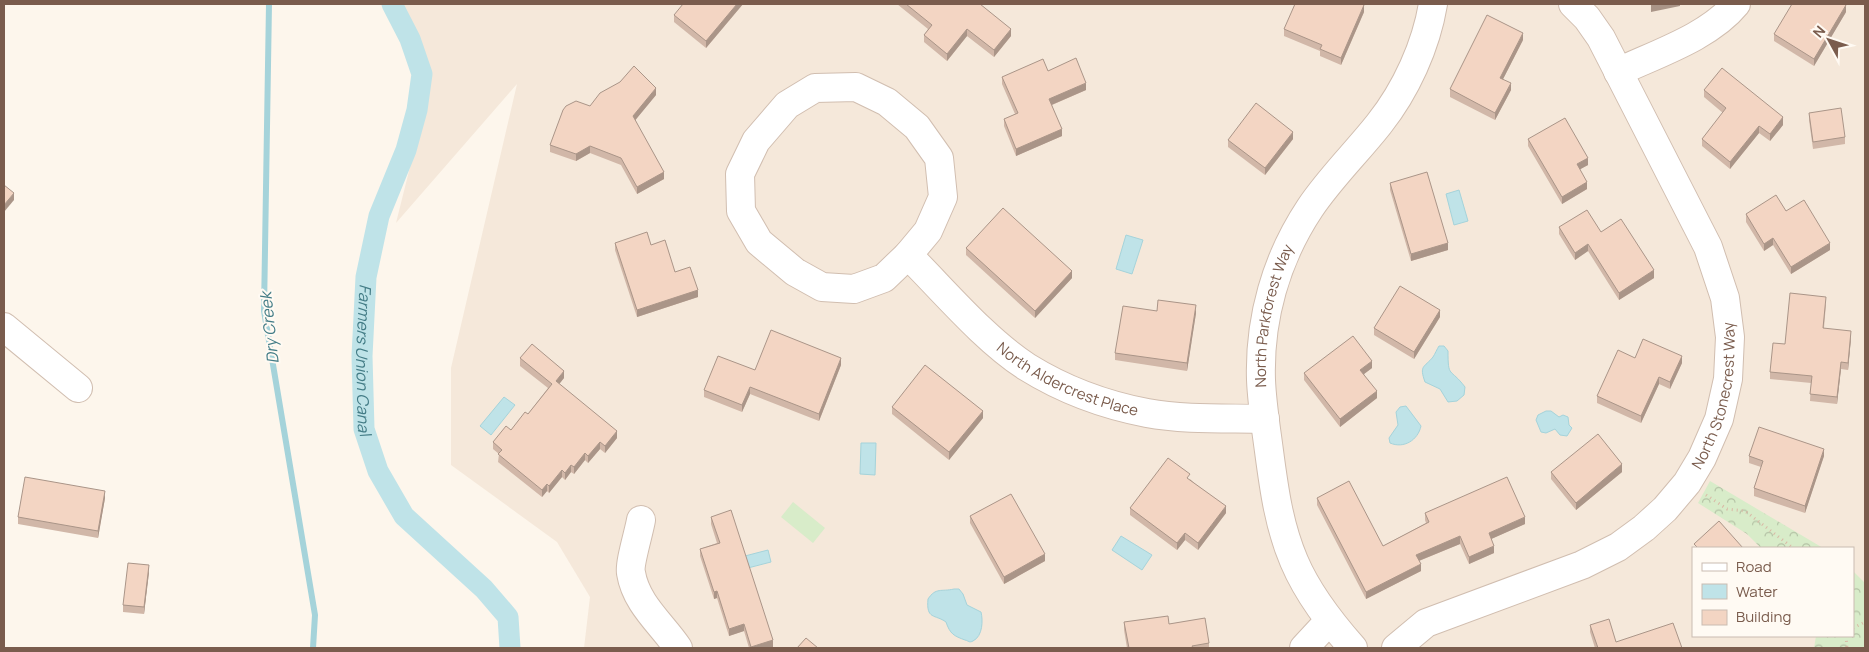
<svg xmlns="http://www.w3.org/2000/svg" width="1869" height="652" viewBox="0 0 1869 652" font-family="Manrope,sans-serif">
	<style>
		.residential { fill: #f5e8da; fill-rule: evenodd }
		.forest { fill: url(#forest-crowns) }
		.garden { fill: #d8ecc9 }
		.water { fill: #bfe3e8; stroke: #a5d3da }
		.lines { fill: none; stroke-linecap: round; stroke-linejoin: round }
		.stream { stroke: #a5d3da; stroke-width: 6 }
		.canal { stroke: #bfe3e8; stroke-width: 21 }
		.minor-casing { stroke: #d1beb0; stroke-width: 30 }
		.path { stroke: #d9b8a5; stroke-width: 3; stroke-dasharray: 1 4; stroke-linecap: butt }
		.minor { stroke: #fff; stroke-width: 28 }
		.wall { fill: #d1b7a8 }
		.shaded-wall { fill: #aa9588 }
		.building { fill: #f3d5c3; stroke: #aa9588 }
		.labels { text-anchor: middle; stroke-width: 4; stroke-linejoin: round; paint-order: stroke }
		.street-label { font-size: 15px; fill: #7a5c4d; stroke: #fffaf3 }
		.water-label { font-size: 16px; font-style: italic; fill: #437c86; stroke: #fffaf3 }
	</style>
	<defs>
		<pattern id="forest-crowns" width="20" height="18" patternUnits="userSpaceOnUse" patternTransform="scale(1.25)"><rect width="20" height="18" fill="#d8ecc9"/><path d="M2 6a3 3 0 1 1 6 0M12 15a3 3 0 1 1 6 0" fill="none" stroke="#b4c2a5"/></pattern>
	</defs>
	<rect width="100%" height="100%" fill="#fdf6ec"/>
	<path class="residential" d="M387 4H1865V648H584L590 597 557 542 451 465V368L517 84 396 223 428 95ZM1693 548H1853V636H1693Z"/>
	<g class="forest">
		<path d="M1710 481 1823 548H1761L1747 534 1698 503Z"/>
		<path d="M1853 571 1865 583V648H1814L1816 636H1853Z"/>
	</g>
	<path class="garden" d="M793 502 825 528 813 543 781 517Z"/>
	<g class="water">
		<path d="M1459 190 1468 221 1454 225 1446 194Z"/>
		<path d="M1126 235 1143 240 1132 274 1116 269Z"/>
		<path d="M1439 346H1444L1448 351C1448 379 1450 367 1465 387L1464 395 1457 401 1448 402 1440 389 1425 382C1419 365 1424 368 1433 357 1435 354 1437 349 1439 346Z"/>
		<path d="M504 397 515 405 491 435 480 426Z"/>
		<path d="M1406 406 1421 426C1418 440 1404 449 1390 443L1389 438 1398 425 1396 412 1400 407Z"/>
		<path d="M1546 411H1551L1559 417 1563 415 1568 417 1569 425 1572 428 1567 436 1560 435 1555 429 1546 433 1541 432 1536 420 1538 415Z"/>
		<path d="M861 443H876L875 475 860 474Z"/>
		<path d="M1121 536 1152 555 1142 570 1112 550Z"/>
		<path d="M768 550 771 562 744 569 741 557Z"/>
		<path d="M954 589H959L963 594 967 605 981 612C983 620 983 636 973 641 969 643 969 641 965 640 954 636 950 634 946 622 935 614 926 620 928 599 936 587 941 592 954 589Z"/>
	</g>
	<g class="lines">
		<path class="stream" d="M269 4 264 311 315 615 313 648"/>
		<path class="canal" id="s1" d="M392 4 410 39 422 74 417 110 406 150 379 216 366 277 362 356 364 429 378 471 404 516 484 589 508 617 510 648"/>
		<g class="minor-casing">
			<g id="minor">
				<path d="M1618 72C1656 54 1709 37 1736 4"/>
				<path d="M856 87 887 102 917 127 939 158 943 197 928 231 908 255 884 278 854 289 822 287 795 272 759 242 741 211 740 174 756 141 787 105 815 88Z"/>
				<path id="s2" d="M908 255C944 291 985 340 1027 367 1064 390 1105 405 1147 413 1185 420 1226 418 1265 419"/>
				<path d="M4 327 78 388"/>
				<path d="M641 520C639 532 629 564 631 573 636 604 662 624 678 648"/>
				<path d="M1304 648 1329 621"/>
				<path id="s3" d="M1353 648C1330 622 1308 594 1294 561 1279 526 1274 489 1269 451 1266 428 1262 404 1261 380 1259 319 1276 259 1310 208 1330 178 1357 152 1379 124 1406 90 1426 46 1433 4"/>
				<path id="s4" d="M1396 648 1426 623 1582 565 1618 547 1644 528 1665 509 1687 483 1702 458 1719 419 1728 379 1730 337 1725 298 1708 247 1601 38 1587 18 1573 4"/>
			</g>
		</g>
		<g class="path">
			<path d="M1706 495 1727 509 1745 511 1793 548"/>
			<path d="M1853 628 1865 622"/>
			<path d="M1846 636 1847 648"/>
		</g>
		<use href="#minor" class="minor"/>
	</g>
	<g class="wall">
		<path d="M743 4 706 48 674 22V15Z"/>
		<path d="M897 4H980L1011 36 994 57 967 36 947 61 924 42V35L928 29Z"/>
		<path d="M1364 12 1341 65 1320 56V51L1284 36V29Z"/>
		<path d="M1846 12 1814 66 1774 41V34Z"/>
		<path d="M1523 40 1503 79 1511 90 1495 120 1450 97V89Z"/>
		<path d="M1048 71 1086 90 1052 105 1062 136 1016 156 1004 126V119L1015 114 1002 84V77Z"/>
		<path d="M1704 90 1783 125 1770 141 1759 133 1730 169 1702 146V139L1723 113 1704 97Z"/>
		<path d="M656 95 635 120 664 179 637 194 621 165 590 153 576 161 550 152V145L590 106Z"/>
		<path d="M1809 113 1845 137V144L1813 149 1809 120Z"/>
		<path d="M1293 139 1265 175 1228 147V140Z"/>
		<path d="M1528 139 1588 165 1580 169 1587 189 1562 204 1528 146Z"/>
		<path d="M1390 183 1448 250 1411 261 1390 190Z"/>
		<path d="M1786 211 1830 250 1791 274 1773 245 1764 251 1746 222V214Z"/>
		<path d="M1559 227 1601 232 1654 278 1619 300 1588 251 1575 260 1559 234Z"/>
		<path d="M615 243 651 245 698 297 637 317 615 250Z"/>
		<path d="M966 248 1072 278 1035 318 966 255Z"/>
		<path d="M1826 304 1824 328 1851 338 1848 370 1841 369 1837 404 1810 401 1811 383 1770 379V372L1785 344Z"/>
		<path d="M1196 313 1187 371 1115 360V353Z"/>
		<path d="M1440 317 1414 359 1374 335V328Z"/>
		<path d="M520 358 564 378 559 384 617 438 605 453 600 449 588 463 585 460 574 474 571 472 565 480 562 477 549 493 547 491 542 497 498 462 499 454 493 449V442L511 430 528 414 548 388 520 366Z"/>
		<path d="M1635 358 1682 363 1670 389 1659 384 1641 423 1597 403V396Z"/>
		<path d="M841 365 819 421 750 394 742 412 704 397V390L755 370Z"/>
		<path d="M1372 368 1364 374 1377 398 1340 427 1304 380V373Z"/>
		<path d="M892 407 983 418 949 460 892 414Z"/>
		<path d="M1749 456H1824L1805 513 1754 496V488L1761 467 1749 463Z"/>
		<path d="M1551 472H1622L1576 510 1551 479Z"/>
		<path d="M1190 479 1226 513 1198 550 1185 540 1177 550 1130 515V508Z"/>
		<path d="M105 498 98 538 18 524V517Z"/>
		<path d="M1317 498 1383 546 1426 523 1425 520V513L1525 524 1491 539 1494 553 1469 564 1460 544 1419 561 1421 571 1366 599 1317 505Z"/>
		<path d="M970 516 1045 561 1004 584 970 523Z"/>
		<path d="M711 517 773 647 770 648H749L744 631 729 636 717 598 714 599 700 556V549L717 543 711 524Z"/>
		<path d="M149 572 144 614 123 612V605Z"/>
		<path d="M1124 622 1169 624 1209 643V648H1127L1124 630Z"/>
		<path d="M1590 625 1616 642 1682 648H1595L1590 632Z"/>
	</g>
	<g class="shaded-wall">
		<path d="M737 4H743L706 48V41Z"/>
		<path d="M1655 4H1680V6L1651 12V5Z"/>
		<path d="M1364 5V12L1341 65V58Z"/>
		<path d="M1846 5V12L1814 66V59Z"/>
		<path d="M967 29V36L947 61V54Z"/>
		<path d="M1011 29V36L994 57V50Z"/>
		<path d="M1523 33V40L1500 85V78Z"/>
		<path d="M1086 83V90L1049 106V99Z"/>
		<path d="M1511 83V90L1495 120V113Z"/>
		<path d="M656 88V95L633 123V116Z"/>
		<path d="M1783 117V125L1770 141V134Z"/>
		<path d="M1759 126V133L1730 169V162Z"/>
		<path d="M1062 129V136L1016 156V149Z"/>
		<path d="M1293 132V139L1265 175V168Z"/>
		<path d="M590 146V153L576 161V154Z"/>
		<path d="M1588 158V165L1577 171V164Z"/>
		<path d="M664 172V179L637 194V187Z"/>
		<path d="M1587 182V189L1562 204V197Z"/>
		<path d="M14 193V200L4 212V205Z"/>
		<path d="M1773 238V245L1764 251V244Z"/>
		<path d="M1448 243V250L1411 261V254Z"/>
		<path d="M1830 243V250L1791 274V267Z"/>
		<path d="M1588 244V251L1575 260V253Z"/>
		<path d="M1654 270V278L1619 300V293Z"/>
		<path d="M1072 271V278L1035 318V311Z"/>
		<path d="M698 290V297L637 317V310Z"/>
		<path d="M1196 305V313L1187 371V363Z"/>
		<path d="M1440 310V317L1414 359V352Z"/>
		<path d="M1851 331V338L1848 370V363Z"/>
		<path d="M1682 356V363L1670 389V382Z"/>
		<path d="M841 358V365L819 421V414Z"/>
		<path d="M1372 361V368L1360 377V370Z"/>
		<path d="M1841 362V369L1837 404V397Z"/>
		<path d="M564 371V378L556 388V381Z"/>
		<path d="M1659 377V384L1641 423V416Z"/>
		<path d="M750 387V394L742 412V405Z"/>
		<path d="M1377 391V398L1340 427V419Z"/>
		<path d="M983 411V418L949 460V452Z"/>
		<path d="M617 431V438L605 453V446Z"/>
		<path d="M600 442V449L588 463V456Z"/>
		<path d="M1824 449V456L1805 513V506Z"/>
		<path d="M585 453V460L574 474V467Z"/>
		<path d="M1622 464V472L1576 510V503Z"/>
		<path d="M571 465V472L565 480V473Z"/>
		<path d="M562 470V477L549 493V486Z"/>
		<path d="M547 484V491L542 497V490Z"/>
		<path d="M105 491V498L98 538V531Z"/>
		<path d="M1226 506V513L1198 550V543Z"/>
		<path d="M1525 517V524L1489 540V533Z"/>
		<path d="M1185 533V540L1177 550V543Z"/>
		<path d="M1460 536V544L1416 562V555Z"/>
		<path d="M1494 546V553L1469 564V557Z"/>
		<path d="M1045 554V561L1004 584V577Z"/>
		<path d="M1421 564V571L1366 599V592Z"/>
		<path d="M149 565V572L144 614V607Z"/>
		<path d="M717 591V598L714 599V592Z"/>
		<path d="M744 624V631L729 636V629Z"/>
		<path d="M773 640V647L770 648H751V647Z"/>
	</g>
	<g class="building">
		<path d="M683 4H737L706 41 674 15Z"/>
		<path d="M906 4H980L1011 29 994 50 967 29 947 54 924 35 932 25Z"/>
		<path d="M1295 4H1361L1364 5 1341 58 1320 49 1322 45 1284 29Z"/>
		<path d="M1792 4H1844L1846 5 1814 59 1774 34Z"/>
		<path d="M1487 15 1523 33 1500 78 1511 83 1495 113 1450 89Z"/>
		<path d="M1076 58 1086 83 1049 99 1062 129 1016 149 1004 119 1018 113 1002 77 1043 59 1048 71Z"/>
		<path d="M634 66 656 88 633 116 664 172 637 187 621 158 590 146 576 154 550 145 563 110 566 106 576 101 590 106 600 93 620 82Z"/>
		<path d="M1722 68 1783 117 1770 134 1759 126 1730 162 1702 139 1726 108 1704 90Z"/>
		<path d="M1256 103 1293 132 1265 168 1228 140Z"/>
		<path d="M1841 108 1845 137 1813 142 1809 113Z"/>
		<path d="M1565 118 1588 158 1577 164 1587 182 1562 197 1528 139Z"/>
		<path d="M1427 172 1448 243 1411 254 1390 183Z"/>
		<path d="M4 185 14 193 4 205Z"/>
		<path d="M1776 195 1786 211 1804 200 1830 243 1791 267 1773 238 1764 244 1746 214Z"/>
		<path d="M1003 208 1072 271 1035 311 966 248Z"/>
		<path d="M1587 210 1601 232 1621 219 1654 270 1619 293 1588 244 1575 253 1559 227Z"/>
		<path d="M647 232 651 245 665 240 675 272 690 267 698 290 637 310 615 243Z"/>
		<path d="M1400 286 1440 310 1414 352 1374 328Z"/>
		<path d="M1790 293 1826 297 1823 328 1851 331 1848 363 1841 362 1837 397 1810 394 1812 376 1770 372 1773 343 1785 344Z"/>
		<path d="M1158 300 1196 305 1187 363 1115 353 1123 306 1157 311Z"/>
		<path d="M771 330 841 358 819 414 750 387 742 405 704 390 718 356 755 370Z"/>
		<path d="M1353 336 1372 361 1360 370 1377 391 1340 419 1304 373Z"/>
		<path d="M1643 339 1682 356 1670 382 1659 377 1641 416 1597 396 1618 350 1635 358Z"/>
		<path d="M532 344 564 371 556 381 617 431 605 446 600 442 588 456 585 453 574 467 571 465 565 473 562 470 549 486 547 484 542 490 498 454 502 450 493 442 506 426 511 430 525 412 528 414 552 384 520 358Z"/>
		<path d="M925 365 983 411 949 452 892 407Z"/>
		<path d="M1759 427 1824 449 1805 506 1754 488 1763 461 1749 456Z"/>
		<path d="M1598 434 1622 464 1576 503 1551 472Z"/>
		<path d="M1168 458 1190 474 1187 478 1226 506 1198 543 1185 533 1177 543 1130 508Z"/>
		<path d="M25 477 105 491 98 531 18 517Z"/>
		<path d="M1507 477 1525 517 1489 533 1494 546 1469 557 1460 536 1416 555 1421 564 1366 592 1317 498 1349 481 1383 546 1429 522 1425 513Z"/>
		<path d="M1011 494 1045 554 1004 577 970 516Z"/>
		<path d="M731 510 773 640 751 647 744 624 729 629 717 591 714 592 700 549 720 543 711 517Z"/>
		<path d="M1719 521 1743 548H1698L1694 544Z"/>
		<path d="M128 563 149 565 144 607 123 605Z"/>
		<path d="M1168 616 1169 624 1205 618 1209 643 1192 646 1193 648H1129L1124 622Z"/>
		<path d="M1609 619 1616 642 1673 623 1682 648H1598L1590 625Z"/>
		<path d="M806 638 818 648H797Z"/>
	</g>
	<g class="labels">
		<g class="street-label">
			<text dy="5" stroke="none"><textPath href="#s3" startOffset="356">North Parkforest Way</textPath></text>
			<text dy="5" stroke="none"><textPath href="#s2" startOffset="206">North Aldercrest Place</textPath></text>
			<text dy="5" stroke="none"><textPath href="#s4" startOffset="434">North Stonecrest Way</textPath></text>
		</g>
		<g class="water-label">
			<text transform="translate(269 328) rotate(-96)" y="6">Dry Creek</text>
			<text dy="6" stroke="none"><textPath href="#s1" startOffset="371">Farmers Union Canal</textPath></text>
		</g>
	</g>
	<rect width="1869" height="652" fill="none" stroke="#7a5c4d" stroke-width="10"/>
	<rect x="1692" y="547" width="162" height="90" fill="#fffaf3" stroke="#cabbb1"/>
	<rect x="1702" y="563" width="25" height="8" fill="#ffffff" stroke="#cabbb1"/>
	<text x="1736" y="572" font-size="15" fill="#7a5c4d">Road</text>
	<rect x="1702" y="584" width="25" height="15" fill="#bfe3e8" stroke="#cabbb1"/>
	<text x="1736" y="597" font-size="15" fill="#7a5c4d">Water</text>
	<rect x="1702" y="610" width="25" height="15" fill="#f3d5c3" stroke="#cabbb1"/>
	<text x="1736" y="622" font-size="15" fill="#7a5c4d">Building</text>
	<g transform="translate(1829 40) rotate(310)" stroke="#fffaf3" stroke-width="4" paint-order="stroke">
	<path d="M0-4L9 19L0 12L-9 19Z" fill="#7a5c4d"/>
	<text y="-8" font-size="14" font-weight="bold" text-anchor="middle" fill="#7a5c4d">N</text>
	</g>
</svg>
